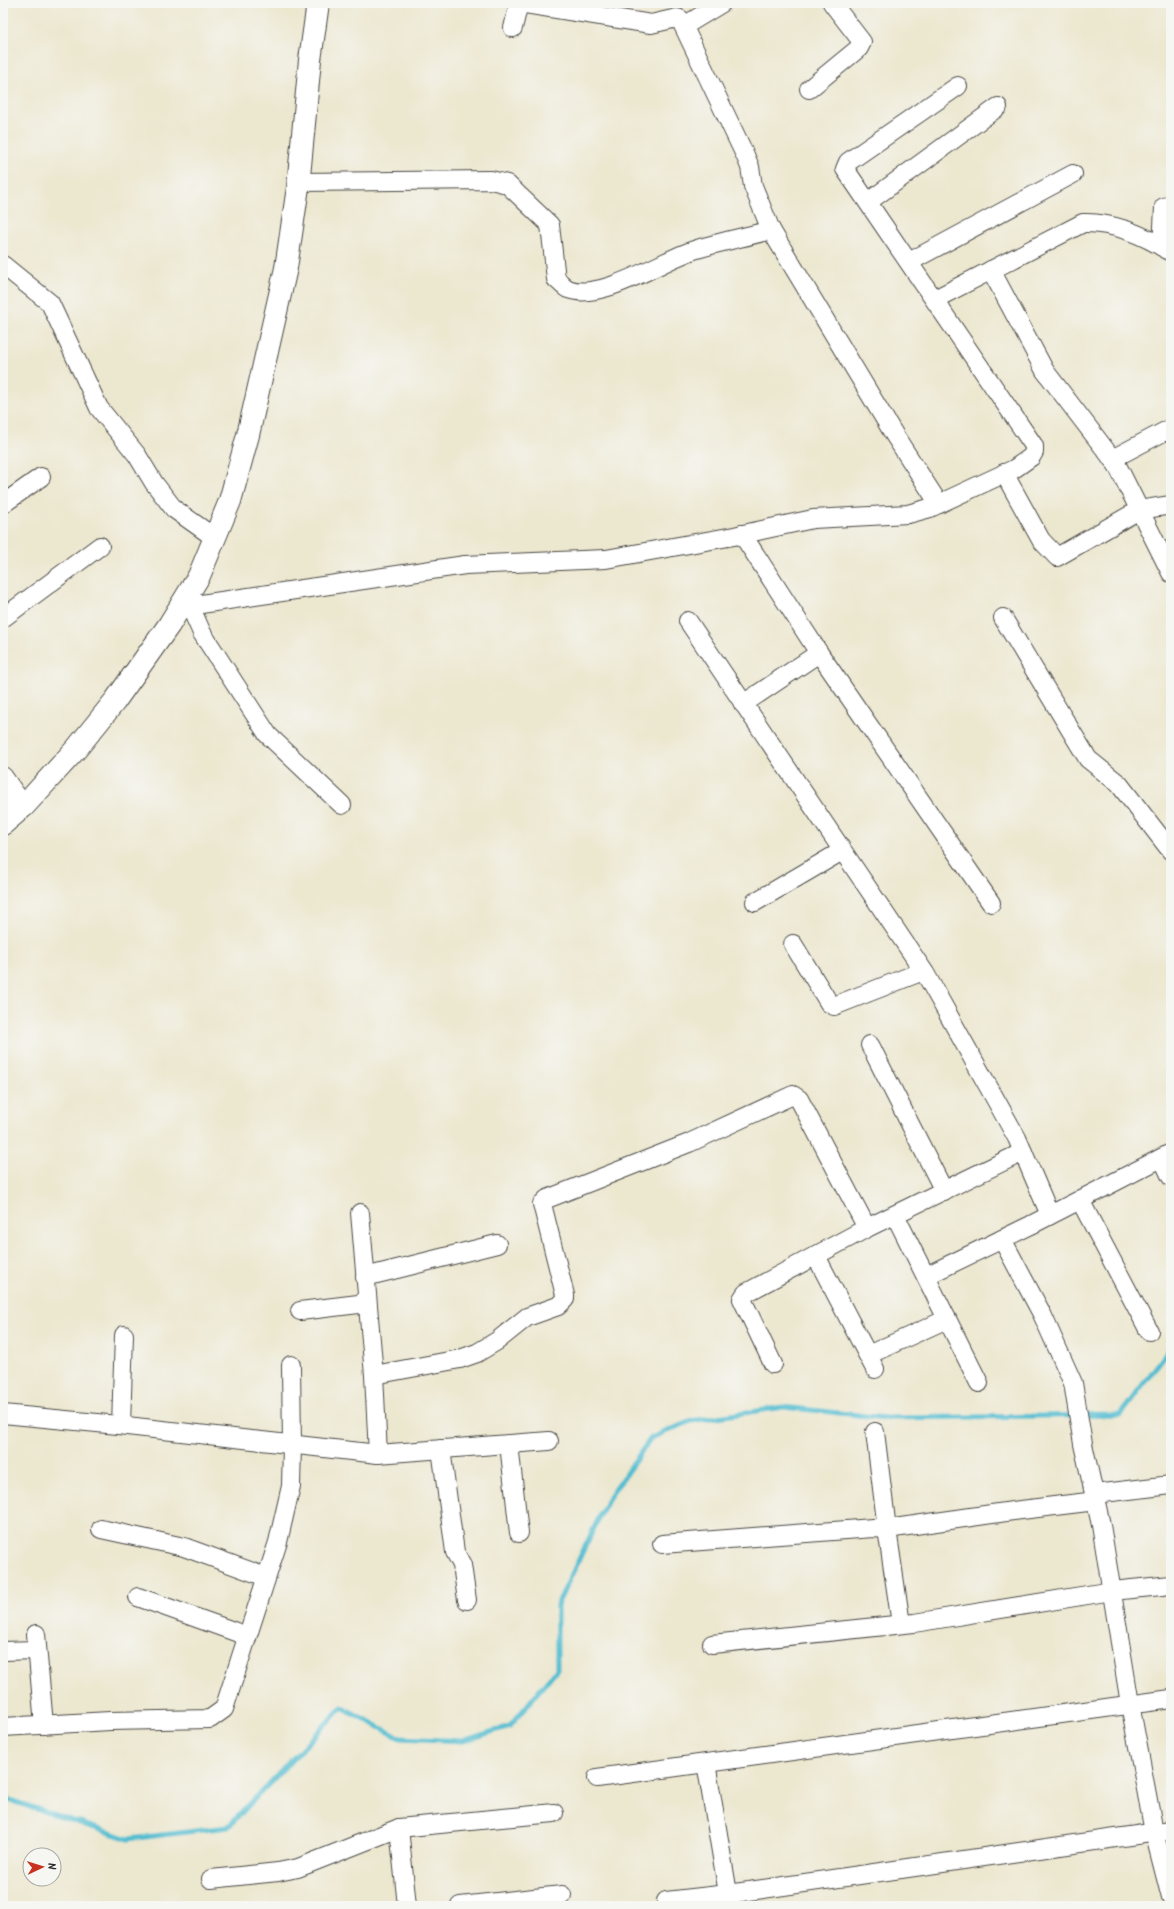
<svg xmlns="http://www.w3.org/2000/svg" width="1174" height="1909" viewBox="0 0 1174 1909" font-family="Kalam,sans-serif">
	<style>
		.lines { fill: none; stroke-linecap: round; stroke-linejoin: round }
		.stream { stroke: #54bed1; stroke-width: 5 }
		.street-casing { stroke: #484744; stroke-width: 20 }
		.secondary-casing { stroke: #484744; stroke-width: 24 }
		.street { stroke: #fff; stroke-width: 18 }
		.secondary { stroke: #fff; stroke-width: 22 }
	</style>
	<rect width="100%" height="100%" fill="#f6f6f2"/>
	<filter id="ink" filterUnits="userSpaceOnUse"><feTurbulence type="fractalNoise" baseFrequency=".025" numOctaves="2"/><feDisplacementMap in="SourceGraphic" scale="8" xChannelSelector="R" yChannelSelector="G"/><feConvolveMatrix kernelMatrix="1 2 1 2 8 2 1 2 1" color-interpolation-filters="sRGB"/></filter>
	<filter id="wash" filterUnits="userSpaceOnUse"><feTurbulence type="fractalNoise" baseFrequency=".012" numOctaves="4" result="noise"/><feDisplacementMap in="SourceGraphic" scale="16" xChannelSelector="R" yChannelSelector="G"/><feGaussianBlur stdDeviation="0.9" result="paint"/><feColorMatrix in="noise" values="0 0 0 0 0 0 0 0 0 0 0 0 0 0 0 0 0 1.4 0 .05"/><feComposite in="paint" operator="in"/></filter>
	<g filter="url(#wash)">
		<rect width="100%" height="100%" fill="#ece7cf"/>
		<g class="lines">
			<path class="stream" d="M3 1798 129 1839 228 1827 342 1707 400 1738 463 1741 510 1726 557 1669V1605L608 1499 651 1438 691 1421 783 1407 886 1418 1120 1415 1171 1347"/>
		</g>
	</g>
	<g filter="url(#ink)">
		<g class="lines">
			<g class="street-casing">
				<g id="street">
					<path d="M519 3 651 24 677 18 680 19 745 155 750 167 753 186 771 230 895 436 939 504"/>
					<path d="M684 26 722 3"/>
					<path d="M513 28 519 3"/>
					<path d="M809 89 859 48 862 42 832 3"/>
					<path d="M299 182 491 180 507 184 550 225 556 279C560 282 564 287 568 289 601 302 662 260 694 250 719 242 746 237 771 230"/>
					<path d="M868 202 998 107"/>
					<path d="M1162 247 1164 207 1171 205"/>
					<path d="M909 262 1073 174"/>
					<path d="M3 265 50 303 99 408 137 455 154 483 174 509 215 538"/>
					<path d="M991 270 1045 371 1117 465 1171 573"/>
					<path d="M935 299 1083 223C1115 222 1144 235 1171 252"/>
					<path d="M1112 459 1171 428"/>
					<path d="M1004 473 1041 540 1057 557 1139 510 1171 505"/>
					<path d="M3 504 41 477"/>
					<path d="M742 534 819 653 991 903"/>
					<path d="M190 606 202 633 268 735 342 805"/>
					<path d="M181 607 465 565 606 559 734 536 813 519 908 514 930 508 1014 469 1031 457 1034 452V446L845 169 848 162 958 86"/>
					<path d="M3 618 100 546"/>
					<path d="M1003 618 1088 759 1119 784 1171 851"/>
					<path d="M688 621 925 973 1017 1138 1050 1215"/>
					<path d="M743 704 819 653"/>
					<path d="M3 776 24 806"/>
					<path d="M3 804 12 815"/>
					<path d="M755 902 842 851"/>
					<path d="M793 944 829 1003 834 1006 923 971"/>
					<path d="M870 1045 944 1191"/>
					<path d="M1162 1158 1171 1177"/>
					<path d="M1080 1200 1149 1331"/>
					<path d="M360 1213 374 1375 378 1454"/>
					<path d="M895 1215 979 1383"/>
					<path d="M1002 1239 1042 1314 1073 1383 1083 1444 1101 1525 1130 1704 1154 1832 1171 1898"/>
					<path d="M816 1256 875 1369"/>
					<path d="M926 1276 1031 1225 1171 1153"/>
					<path d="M365 1277 497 1244"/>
					<path d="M300 1311 367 1303"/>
					<path d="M868 1355 947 1319"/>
					<path d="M773 1364 742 1299 746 1293 867 1228 1023 1152"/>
					<path d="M374 1375 460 1359 477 1353 497 1341 527 1317 558 1306 565 1299V1295L542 1204 547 1199 689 1143 793 1095 799 1099 867 1228"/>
					<path d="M3 1414 118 1425 378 1454 549 1441"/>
					<path d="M121 1425 124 1335"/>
					<path d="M875 1432 887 1529 901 1624"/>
					<path d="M509 1444 519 1533"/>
					<path d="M441 1449 455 1552 462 1565 467 1600"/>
					<path d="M1095 1494 1171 1485"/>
					<path d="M101 1529 184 1547 266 1577"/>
					<path d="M662 1544 873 1528 887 1529 1013 1511 1096 1501"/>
					<path d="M138 1597 247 1636"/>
					<path d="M36 1634 44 1725"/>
					<path d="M712 1644 914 1623 1112 1591 1171 1585"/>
					<path d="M3 1651 37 1650"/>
					<path d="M3 1727 110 1721 210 1719 224 1709 278 1542 291 1486 292 1445 291 1365"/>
					<path d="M706 1763 730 1905"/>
					<path d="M597 1778 1171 1699"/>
					<path d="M399 1828 407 1906"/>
					<path d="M211 1879 278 1872 298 1868 399 1828 554 1813"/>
					<path d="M666 1901 728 1894 1171 1830"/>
					<path d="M460 1906 562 1895"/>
				</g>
			</g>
			<g class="secondary-casing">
				<path id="secondary" d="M3 824 24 806 77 748 115 701 169 625 199 576 230 501 248 435 286 268 298 187 310 60 318 3"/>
			</g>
			<use href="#street" class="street"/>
			<use href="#secondary" class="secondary"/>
		</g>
	</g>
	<rect width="1174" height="1909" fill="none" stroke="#f6f6f2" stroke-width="16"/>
	<g transform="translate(42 1867) rotate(86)"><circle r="19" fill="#f6f6f2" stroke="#a5a5a2"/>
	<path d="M0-3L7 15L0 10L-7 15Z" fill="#c8321e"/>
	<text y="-6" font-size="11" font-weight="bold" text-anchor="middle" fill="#2b2b2b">N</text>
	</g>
</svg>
